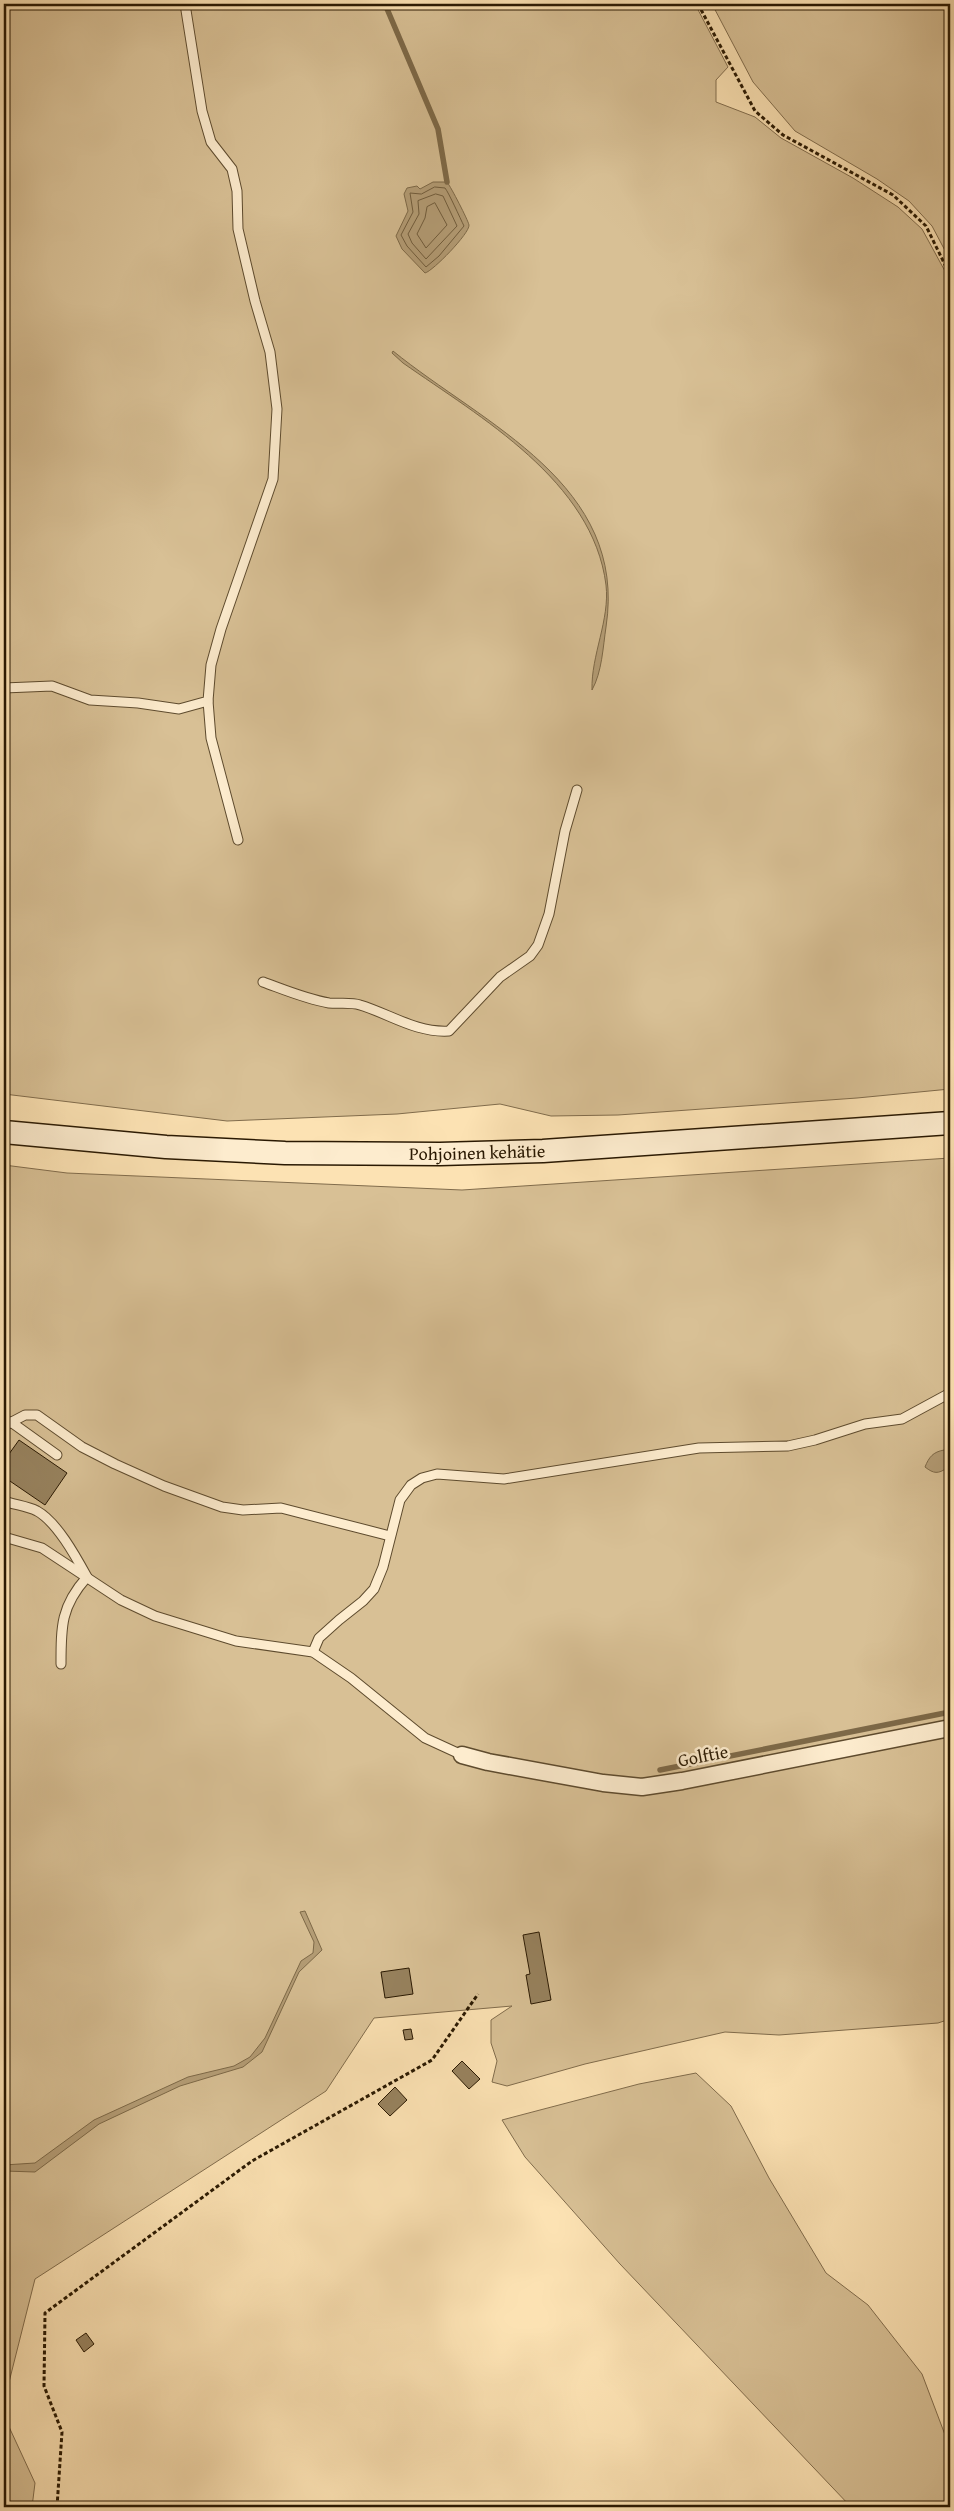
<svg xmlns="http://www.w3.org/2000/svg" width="954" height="2511" viewBox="0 0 954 2511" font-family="'Gentium Book Plus',serif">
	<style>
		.green { fill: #d8c095; stroke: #816c4c }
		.water { fill: #b59e77; stroke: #7d6948 }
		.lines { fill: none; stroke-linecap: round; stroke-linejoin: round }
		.shore { stroke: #705c3c; stroke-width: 1 }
		.stream { stroke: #7d6948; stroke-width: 5.5 }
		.building { fill: #97825e; stroke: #2a1902 }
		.lane-casing { stroke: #5e4b2e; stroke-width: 11 }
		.street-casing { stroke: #5e4b2e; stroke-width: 19 }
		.secondary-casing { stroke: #2a1902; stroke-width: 25 }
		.path { stroke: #2a1902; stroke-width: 3; stroke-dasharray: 4 2.5; stroke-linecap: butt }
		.lane { stroke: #fdecce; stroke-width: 9 }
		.street { stroke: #fdecce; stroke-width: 16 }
		.secondary { stroke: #fdecce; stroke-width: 22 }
		.labels { text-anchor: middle; stroke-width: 5; stroke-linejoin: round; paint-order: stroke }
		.street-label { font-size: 18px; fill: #2a1902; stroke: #fdecce }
	</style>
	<rect width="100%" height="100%" fill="#fce2b3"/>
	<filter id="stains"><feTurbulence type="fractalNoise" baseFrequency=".004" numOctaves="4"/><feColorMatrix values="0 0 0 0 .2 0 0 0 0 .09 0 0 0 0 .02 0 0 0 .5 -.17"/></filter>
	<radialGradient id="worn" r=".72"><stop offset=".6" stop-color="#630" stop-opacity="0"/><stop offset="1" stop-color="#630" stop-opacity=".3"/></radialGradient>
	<g class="green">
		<path d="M4 4H695L728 67 716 80V102L755 117 781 138 853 178 898 207 922 229 946 273 950 288V1089L857 1098 618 1115 551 1116 500 1104 397 1114 227 1121 4 1094Z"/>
		<path d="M712 4H950V260L932 226 909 201 877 179 795 131 753 82Z"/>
		<path d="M950 1158V2019L938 2023 779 2035 725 2032 585 2064 507 2086 492 2082 497 2061 491 2043V2020L512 2006 374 2018 326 2091 35 2279 4 2402V1165L67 1173 462 1190Z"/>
		<path d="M696 2073 731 2106 769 2178 826 2273 868 2305 922 2374 950 2448V2507H851L620 2264 525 2157 502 2120 639 2084Z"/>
		<path d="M4 2416 35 2483 32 2507H4Z"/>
	</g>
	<g class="water">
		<path d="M433 182H447C451 187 468 220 469 225 470 233 433 271 425 273L402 249 396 236 408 211 404 194 407 188 417 186 420 189Z"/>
		<path d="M393 351C484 425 628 484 606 627 603 647 602 672 592 690 591 655 610 620 606 585 593 481 480 417 403 363L392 353Z"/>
		<path d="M944 1450 949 1457 947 1468C938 1474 934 1474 925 1467 929 1457 933 1452 944 1450Z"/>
		<path d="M305 1911 322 1950 299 1972 262 2052 243 2067 180 2086 99 2124 35 2172 4 2171V2165L35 2163 94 2120 188 2077 234 2066 250 2057 265 2038 301 1961 313 1953 314 1942 300 1912Z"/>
	</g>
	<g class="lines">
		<g class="shore">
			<path d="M435 187 445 188C449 193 460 218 464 226L439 256 426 267 407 246 401 235 413 212 410 193 421 194Z"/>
			<path d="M436 194 443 196 457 226 426 259 412 243 408 234 419 214 418 201Z"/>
			<path d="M435 203 447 225 426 248 417 234 425 218 427 207Z"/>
		</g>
		<g class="stream">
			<path d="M385 4 438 129 447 182"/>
			<path d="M660 1770 950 1712"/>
		</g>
	</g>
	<g class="building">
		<path d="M19 1440 67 1473 45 1505 4 1477V1461Z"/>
		<path d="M539 1932 551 2000 531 2004 526 1975 530 1974 523 1935Z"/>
		<path d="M409 1968 413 1994 385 1998 381 1972Z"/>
		<path d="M411 2029 413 2039 405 2040 403 2030Z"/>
		<path d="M462 2061 480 2079 469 2089 452 2071Z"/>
		<path d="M395 2087 407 2100 390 2116 378 2104Z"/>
		<path d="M86 2333 94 2344 84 2352 76 2340Z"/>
	</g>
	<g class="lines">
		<g class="lane-casing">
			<g id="lane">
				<path d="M4 688 52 686 90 700 138 703 179 709 208 701 211 665 221 629 273 479 277 409 270 352 255 301 238 229 237 191 232 169 211 142 202 111 185 4"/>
				<path d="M208 701 211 738 238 840"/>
				<path d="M263 982C285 990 306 999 329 1003 339 1004 351 1002 360 1005 390 1014 416 1033 449 1031L500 977 530 956 538 945 549 914 565 831 577 790"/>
				<path d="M11 1422 57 1455"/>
				<path d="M4 1426 25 1415H37L82 1447 115 1464 164 1486 222 1507 243 1510 281 1508 390 1536"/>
				<path d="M4 1501C15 1505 27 1506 37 1511 57 1522 76 1557 87 1577 61 1606 61 1626 61 1664"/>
				<path d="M4 1537 42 1548 121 1600 155 1616 236 1641 313 1652 351 1678 425 1738 462 1755"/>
				<path d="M313 1652 319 1638 339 1620 363 1601 374 1589 383 1567 400 1500 411 1485 422 1478 437 1474 504 1479 699 1448 788 1446 815 1440 865 1424 902 1419 950 1393"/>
			</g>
		</g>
		<g class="street-casing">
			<path id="street" d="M462 1755 488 1762 603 1783 642 1787 682 1781 950 1728"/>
		</g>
		<g class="secondary-casing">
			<g id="secondary">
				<path id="s1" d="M4 1132 166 1147 285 1153 440 1154 543 1151 950 1123"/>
			</g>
		</g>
		<g class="path">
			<path d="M698 4 755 111 783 135 893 195 926 226 950 275"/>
			<path d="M57 2507 62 2432 44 2386 45 2313 252 2161 432 2060 478 1994"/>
		</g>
		<use href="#lane" class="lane"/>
		<use href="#street" class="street"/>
		<use href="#secondary" class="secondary"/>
	</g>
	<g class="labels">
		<g class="street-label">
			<text dy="6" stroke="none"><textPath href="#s1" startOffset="474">Pohjoinen kehätie</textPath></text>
			<text transform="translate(703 1756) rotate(-11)" y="6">Golftie</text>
		</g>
	</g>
	<rect width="954" height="2511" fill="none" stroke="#fce2b3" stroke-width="20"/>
	<rect x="5" y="5" width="944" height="2501" fill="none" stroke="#2a1902" stroke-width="2.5"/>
	<rect x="10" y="10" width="934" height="2491" fill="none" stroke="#2a1902"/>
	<rect width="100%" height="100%" filter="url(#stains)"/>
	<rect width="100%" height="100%" fill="url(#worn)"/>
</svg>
